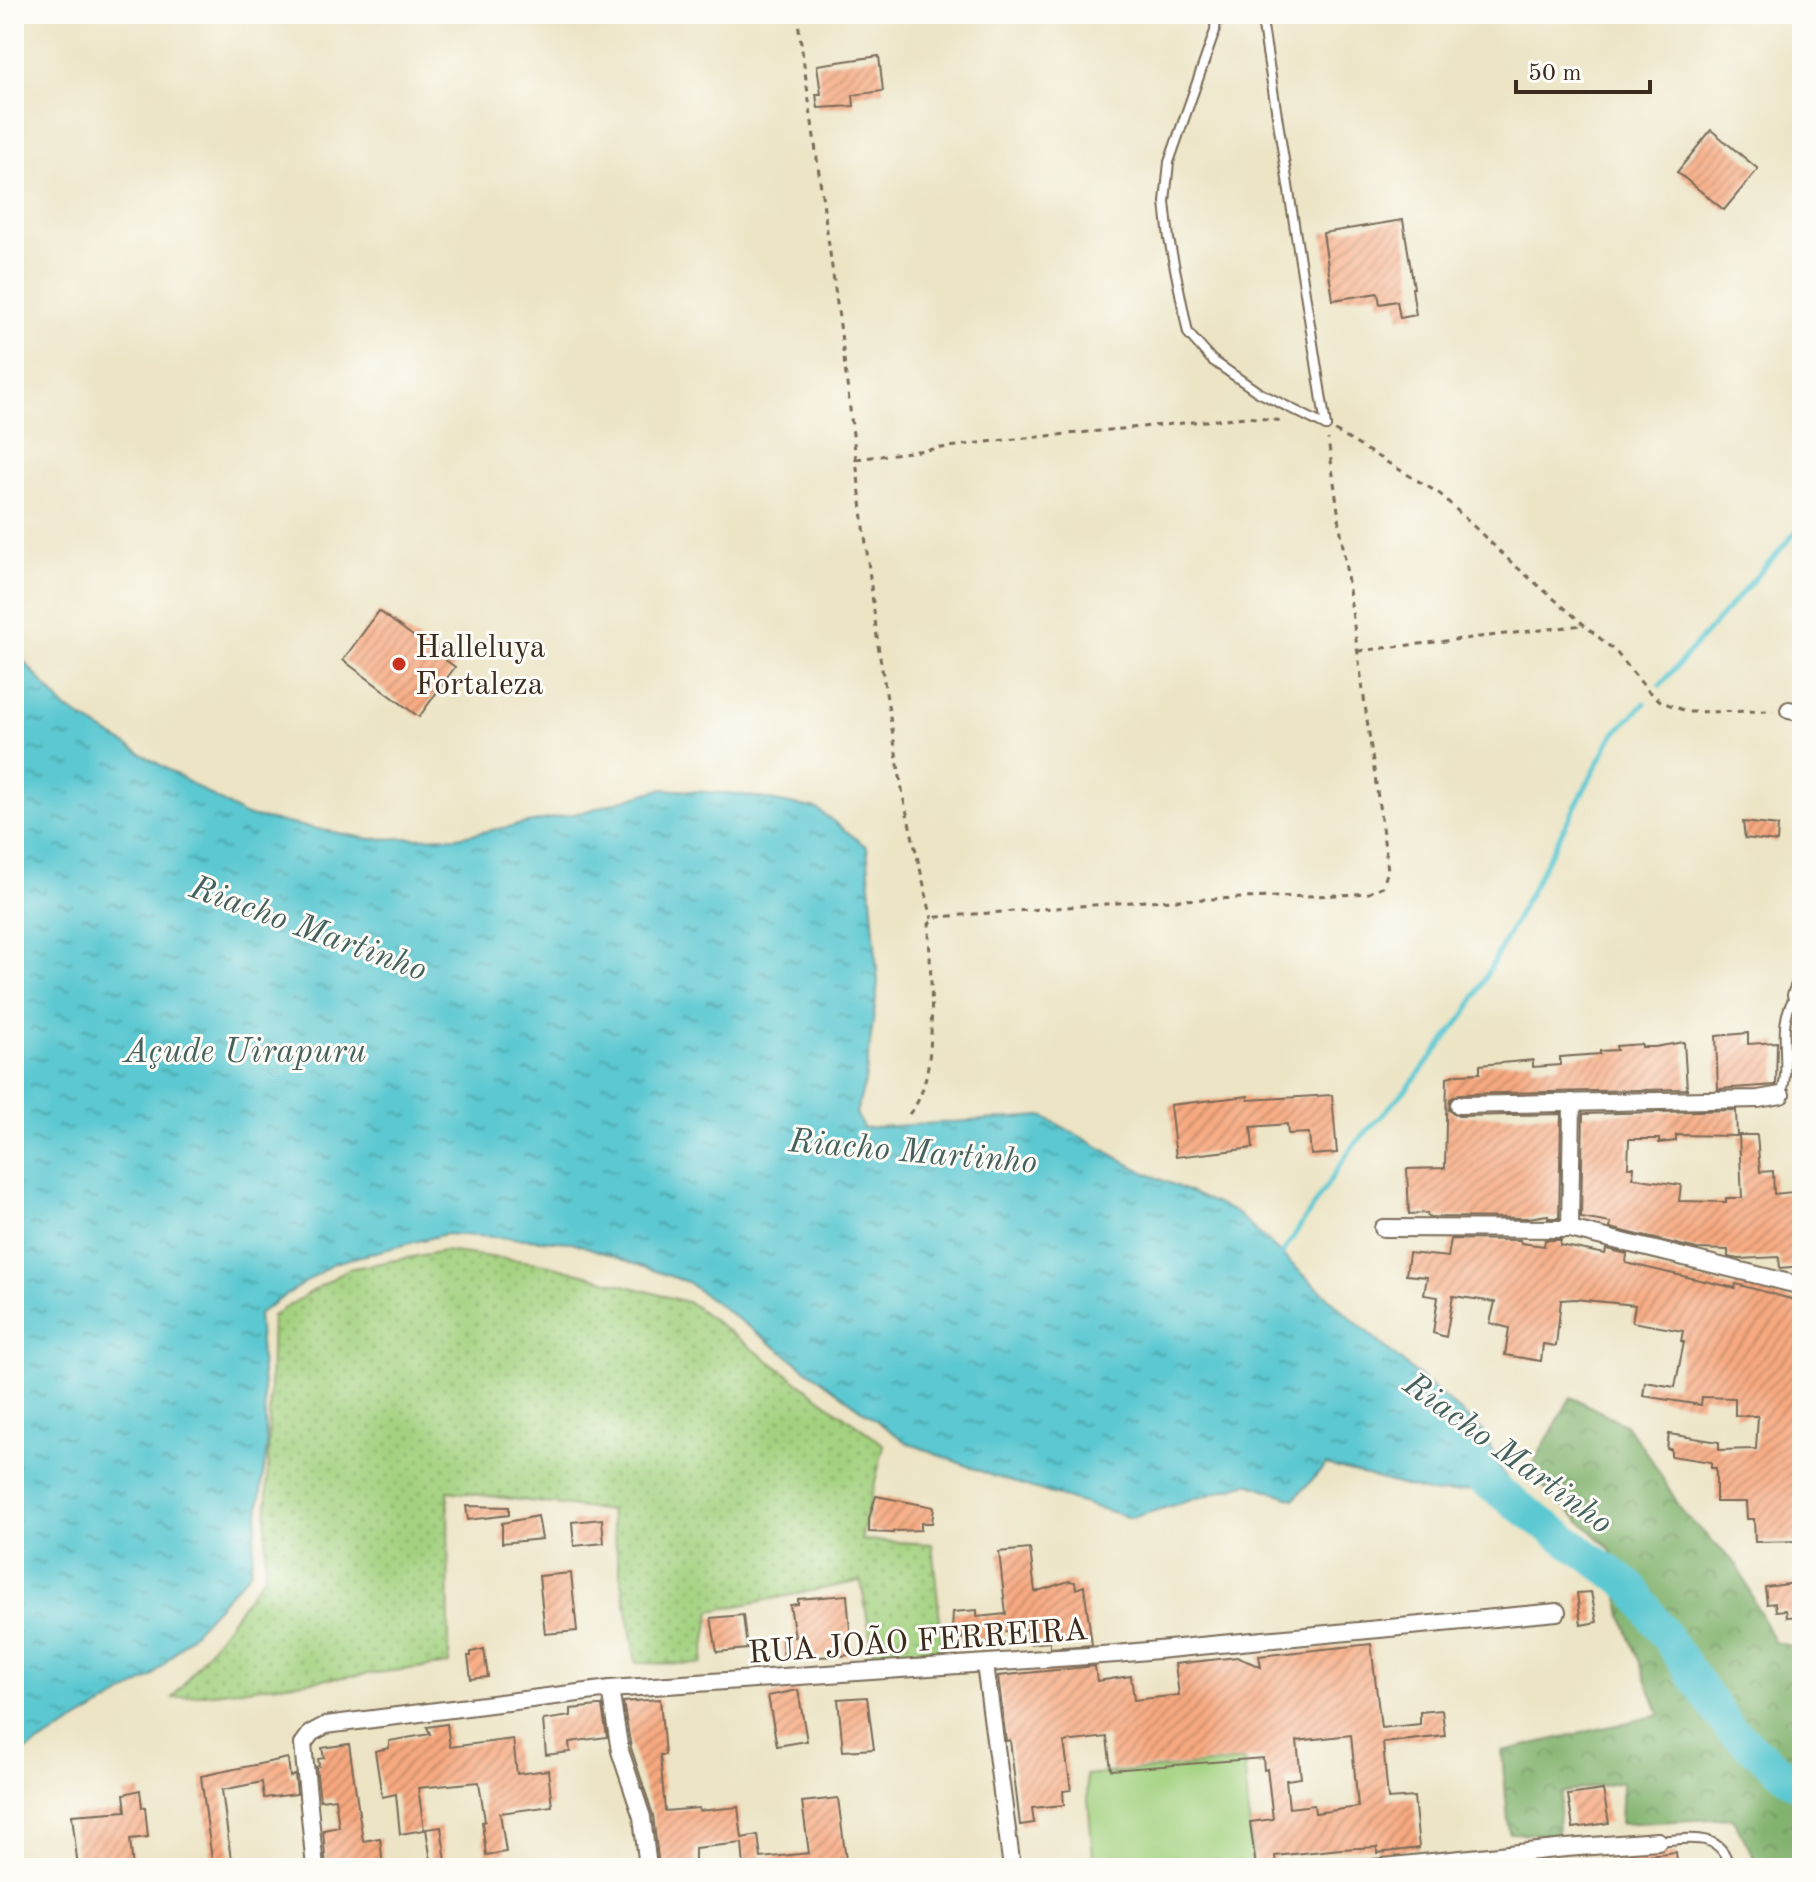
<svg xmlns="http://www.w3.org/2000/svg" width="1816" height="1882" viewBox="0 0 1816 1882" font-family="'Old Standard TT',serif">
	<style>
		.grass { fill: url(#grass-dots); stroke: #6f7e4e; stroke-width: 2 }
		.forest { fill: url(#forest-crowns); stroke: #5e6e46; stroke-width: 2 }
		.green { fill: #a3d17f; stroke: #6f7e4e; stroke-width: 2 }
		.water { fill: url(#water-ripples); stroke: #4b7978; stroke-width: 2 }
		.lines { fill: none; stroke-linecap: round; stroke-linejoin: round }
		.stream { stroke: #5bc8d1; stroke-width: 5 }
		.river { stroke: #5bc8d1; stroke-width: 32 }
		.building { fill: url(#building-hatch); fill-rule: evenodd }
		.lane-casing { stroke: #796b58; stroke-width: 12 }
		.street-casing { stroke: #796b58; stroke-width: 20 }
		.path { stroke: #796b58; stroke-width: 3; stroke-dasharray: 6 6; stroke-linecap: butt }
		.lane { stroke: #fff; stroke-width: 8 }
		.street { stroke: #fff; stroke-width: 16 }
		.poi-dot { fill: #c8321e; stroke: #fdfcf7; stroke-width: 3 }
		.labels { text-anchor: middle; stroke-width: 6; stroke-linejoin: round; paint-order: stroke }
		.poi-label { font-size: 32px; fill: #3b2a1e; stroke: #fdfcf7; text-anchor: start }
		.street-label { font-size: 32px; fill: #3b2a1e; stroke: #fdfcf7 }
		.water-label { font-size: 34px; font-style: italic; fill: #46615d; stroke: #fdfcf7 }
	</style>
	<defs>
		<pattern id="grass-dots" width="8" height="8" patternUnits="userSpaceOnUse" patternTransform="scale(2)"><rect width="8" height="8" fill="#a3d17f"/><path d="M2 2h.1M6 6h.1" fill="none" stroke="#86aa67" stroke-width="1.8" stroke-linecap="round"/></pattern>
		<pattern id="forest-crowns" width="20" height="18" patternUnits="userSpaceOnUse" patternTransform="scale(2)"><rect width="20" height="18" fill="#82b36e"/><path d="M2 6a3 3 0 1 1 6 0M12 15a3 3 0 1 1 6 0" fill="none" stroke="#6c925a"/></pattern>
		<pattern id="water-ripples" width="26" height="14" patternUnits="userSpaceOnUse" patternTransform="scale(2)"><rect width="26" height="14" fill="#5bc8d1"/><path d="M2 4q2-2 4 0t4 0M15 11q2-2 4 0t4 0" fill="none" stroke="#4ca3a9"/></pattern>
		<pattern id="building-hatch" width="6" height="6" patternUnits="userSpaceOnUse" patternTransform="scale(2)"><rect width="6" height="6" fill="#f7a980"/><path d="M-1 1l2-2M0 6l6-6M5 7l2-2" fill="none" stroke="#c98a68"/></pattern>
	</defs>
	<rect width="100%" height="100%" fill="#fdfcf7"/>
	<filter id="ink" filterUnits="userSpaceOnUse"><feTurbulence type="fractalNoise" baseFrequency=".0125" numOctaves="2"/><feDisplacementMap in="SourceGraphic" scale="16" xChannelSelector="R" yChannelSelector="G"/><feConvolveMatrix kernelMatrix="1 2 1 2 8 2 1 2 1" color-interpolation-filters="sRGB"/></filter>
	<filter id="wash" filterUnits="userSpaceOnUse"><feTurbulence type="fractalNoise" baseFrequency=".006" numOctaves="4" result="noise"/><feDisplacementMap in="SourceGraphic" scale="32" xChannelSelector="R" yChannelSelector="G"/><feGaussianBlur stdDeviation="1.8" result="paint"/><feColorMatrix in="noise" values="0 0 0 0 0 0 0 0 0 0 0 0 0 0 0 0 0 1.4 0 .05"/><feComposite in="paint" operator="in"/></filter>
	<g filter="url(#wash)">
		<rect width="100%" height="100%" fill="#ece4c5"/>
		<path class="grass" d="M444 1251 546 1264 690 1303 884 1445 861 1540 932 1544 943 1650 873 1653 861 1581 711 1611 702 1664 636 1663 610 1511 448 1491 449 1664 173 1698 265 1574 272 1316 348 1269Z"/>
		<path class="forest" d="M1571 1397 1625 1424 1651 1459 1684 1514 1737 1565 1774 1642 1802 1649V1868H1760L1733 1818 1620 1824 1622 1782 1561 1793 1557 1834 1509 1833 1502 1751 1660 1715 1622 1616 1612 1550 1528 1473Z"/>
		<path class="green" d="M1244 1761 1253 1867 1094 1868 1086 1775Z"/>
		<path class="water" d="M14 650 65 708 244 815 370 839 457 837 583 812 661 789 738 794 817 809 867 847 878 983 865 1082 856 1113 863 1128 1043 1116 1146 1173 1235 1212 1352 1319 1484 1432 1501 1470 1525 1505 1473 1490 1435 1494 1326 1465 1294 1499 1248 1483 1131 1518 993 1476 906 1442 687 1282 572 1242 445 1234 334 1263 258 1314 267 1447 250 1572 152 1677 14 1758Z"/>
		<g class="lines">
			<g class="stream">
				<path d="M1660 685 1802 525"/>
				<path d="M1280 1257 1352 1147 1410 1085 1467 1012 1613 735 1645 703"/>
			</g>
			<path class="river" d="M1477 1476 1632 1587 1729 1728 1802 1789"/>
		</g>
		<g id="blocks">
			<g class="building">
				<path d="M879 56 883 91 853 95 854 106 818 108 816 94H821L817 65Z"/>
				<path d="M1711 130 1758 169 1724 210 1677 172Z"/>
				<path d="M1403 220 1414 288H1412L1416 315 1400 318 1397 301 1380 304 1378 293 1333 300 1323 233Z"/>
				<path d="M379 611 455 667 419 717 343 660Z"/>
				<path d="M1743 822 1778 826 1777 842 1745 838Z"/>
				<path d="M1748 1033V1044L1777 1042 1776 1085 1718 1089 1716 1036Z"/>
				<path d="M1684 1042 1687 1089 1459 1094 1450 1099 1449 1110 1458 1116 1561 1114 1559 1218H1548V1215L1528 1218 1428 1217 1427 1213 1409 1214 1407 1169 1445 1168 1447 1077 1458 1074 1480 1073V1065L1533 1060V1067L1560 1065V1057L1600 1054V1051L1617 1050 1616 1046 1642 1044V1047H1655Z"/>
				<path d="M1332 1095 1337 1153 1311 1155 1309 1133 1288 1134 1287 1124 1251 1127 1253 1148 1176 1157 1170 1105 1248 1096V1100Z"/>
				<path d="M1736 1110 1737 1136 1676 1135V1141L1659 1143V1139H1629L1628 1167H1634L1633 1178 1681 1185 1679 1201 1726 1202V1198H1742L1739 1135H1757L1760 1172 1773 1171 1774 1194 1793 1192 1795 1219 1802 1220V1266L1780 1268 1779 1257 1739 1259 1728 1257V1250L1697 1249 1610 1228 1611 1223 1581 1218 1583 1114Z"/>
				<path d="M1451 1239 1520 1240 1521 1243 1544 1246 1545 1240H1561L1560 1245 1605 1254 1606 1249 1627 1254 1626 1263 1735 1288 1736 1284 1802 1302 1801 1541 1755 1542 1754 1519H1747L1746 1502H1716V1468H1711V1462L1671 1456V1449H1667L1669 1434 1719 1442V1450L1756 1449 1758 1416H1735V1398L1702 1397 1701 1405 1643 1396 1645 1382 1675 1387 1684 1342 1681 1341 1683 1331 1632 1322 1635 1305 1574 1299 1561 1300 1556 1346 1543 1344 1541 1361 1505 1355 1509 1328 1490 1323 1495 1302 1453 1296 1446 1337 1433 1333 1438 1297 1424 1295 1427 1277 1406 1275 1409 1253 1448 1257Z"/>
				<path d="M876 1496 934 1507 932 1523H921V1530L894 1531 893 1533 869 1532V1518Z"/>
				<path d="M466 1506 509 1507V1515L468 1520Z"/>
				<path d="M538 1516 542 1539 502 1543V1523Z"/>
				<path d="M602 1519 604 1543 574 1546 572 1522Z"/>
				<path d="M1030 1549 1035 1592 1069 1581 1075 1582 1076 1589 1084 1586 1092 1645 1050 1648V1642L1029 1644 1027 1629 991 1633 990 1642H980L970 1638 955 1639V1630L952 1631 953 1612 977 1610V1617L1006 1614 999 1552Z"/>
				<path d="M571 1573 577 1631 545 1634 539 1576Z"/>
				<path d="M1796 1583 1798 1592H1802V1616L1787 1617 1786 1610 1776 1611 1775 1603 1767 1604 1765 1587Z"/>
				<path d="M1591 1592 1597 1622 1581 1625 1577 1593Z"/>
				<path d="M847 1595 852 1655 784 1659 782 1638 795 1637 790 1605 798 1604V1599Z"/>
				<path d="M743 1615 747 1649 717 1652 711 1618Z"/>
				<path d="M1371 1644 1381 1728 1420 1724V1712L1442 1710 1445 1736 1383 1743 1388 1799 1414 1797 1419 1848 1377 1853V1847L1341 1849 1275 1856 1276 1865 1256 1867 1250 1822 1273 1819 1267 1769 1264 1770 1263 1758 1111 1770 1107 1737 1064 1742 1071 1790 1063 1791 1064 1805 1032 1808 1034 1823 1020 1825 1010 1740 1006 1741 998 1676 1095 1666 1097 1681 1131 1676 1134 1700 1179 1695 1175 1664 1237 1657 1261 1667 1259 1656ZM1351 1735 1358 1807 1315 1813 1314 1805 1289 1808 1286 1780 1301 1778 1297 1741Z"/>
				<path d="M484 1649 488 1677 471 1679 468 1656H471V1652Z"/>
				<path d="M798 1690 807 1741 777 1746 768 1696Z"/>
				<path d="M867 1697 874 1749 843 1751 838 1699Z"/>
				<path d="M660 1699 665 1755H660L665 1811 699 1808V1811L738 1807 742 1838 758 1835 761 1858 809 1853 802 1802 838 1798 847 1868H744L742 1843 695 1848V1868H659L653 1815 631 1748 623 1702Z"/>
				<path d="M598 1706H602L607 1737 569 1742 570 1752 546 1755 543 1720 571 1716V1709Z"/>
				<path d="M447 1724 450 1747 513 1739 517 1774 548 1770 552 1806 500 1813 506 1852 486 1855 482 1822 485 1821 479 1782 418 1788 424 1830 400 1834 396 1794 382 1797 375 1751 389 1748V1741L430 1734 427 1727Z"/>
				<path d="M349 1744 363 1841 380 1838 383 1868H326L323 1830 339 1827 335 1798 320 1800 316 1767 319 1766 318 1759 324 1758 322 1748Z"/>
				<path d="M288 1758 290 1777 295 1775 297 1794 264 1798 262 1782 222 1790 232 1868H213L201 1776Z"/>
				<path d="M140 1790 142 1807H145L148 1837 130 1839 133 1868H78L72 1815 126 1811 124 1794Z"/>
				<path d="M1603 1790 1609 1823 1573 1828 1568 1795Z"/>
				<path d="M441 1827 447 1868H432L426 1829Z"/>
				<path d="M1676 1852 1678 1868H1619V1858Z"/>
			</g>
		</g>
	</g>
	<g filter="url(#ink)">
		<use href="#blocks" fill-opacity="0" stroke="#796b58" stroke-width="2"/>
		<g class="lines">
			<g class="lane-casing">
				<g id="lane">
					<path d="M1216 14 1215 31 1169 162 1165 202 1169 239 1188 333 1212 360 1258 392 1326 426"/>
					<path d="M1261 14 1326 426"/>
					<path d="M1781 1095C1793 1062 1774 1025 1796 995"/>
					<path d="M1658 1841C1687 1839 1723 1830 1729 1868"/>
				</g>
			</g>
			<g class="street-casing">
				<g id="street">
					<path d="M1789 710 1802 713"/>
					<path d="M1802 980 1796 995 1802 996"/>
					<path d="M1459 1105 1758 1099 1781 1095"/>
					<path d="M1383 1228 1570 1229 1802 1286"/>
					<path d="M1570 1229 1572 1102"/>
					<path d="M985 1664 1012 1868"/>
					<path d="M610 1689 620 1751 642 1817 648 1868"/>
					<path d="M315 1868 303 1744 311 1733 326 1725 610 1689 1116 1654 1557 1612"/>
					<path d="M1374 1868 1566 1848 1658 1841"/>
				</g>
			</g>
			<g class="path">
				<path d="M797 14 840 325 878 645 904 801 932 919"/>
				<path d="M1335 431 1440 494 1512 563 1616 652 1649 692 1662 702 1688 712 1773 711"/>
				<path d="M856 459 995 441 1246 417 1285 421"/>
				<path d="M1358 651 1584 625"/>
				<path d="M909 1114C942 1079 929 972 929 924L937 917 1145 901 1341 895 1369 893 1383 886 1388 870 1328 439"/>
			</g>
			<use href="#lane" class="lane"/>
			<use href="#street" class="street"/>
		</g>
	</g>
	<circle class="poi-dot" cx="399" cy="664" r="8"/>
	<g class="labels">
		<g class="poi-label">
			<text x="415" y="657">Halleluya<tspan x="415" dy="37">Fortaleza</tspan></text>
		</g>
		<g class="street-label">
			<text transform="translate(918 1640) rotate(-4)" y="11">RUA JOÃO FERREIRA</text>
		</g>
		<g class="water-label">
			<text transform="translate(309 927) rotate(20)" y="12">Riacho Martinho</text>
			<text x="245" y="1062">Açude Uirapuru</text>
			<text transform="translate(913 1150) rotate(5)" y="12">Riacho Martinho</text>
			<text transform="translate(1509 1452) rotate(36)" y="12">Riacho Martinho</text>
		</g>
	</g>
	<rect width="1816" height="1882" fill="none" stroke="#fdfcf7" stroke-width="48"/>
	<path d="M1516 80v12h134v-12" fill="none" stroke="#3b2a1e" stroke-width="4"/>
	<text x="1528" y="80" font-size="24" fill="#3b2a1e" stroke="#fdfcf7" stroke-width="6" paint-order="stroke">50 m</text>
</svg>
